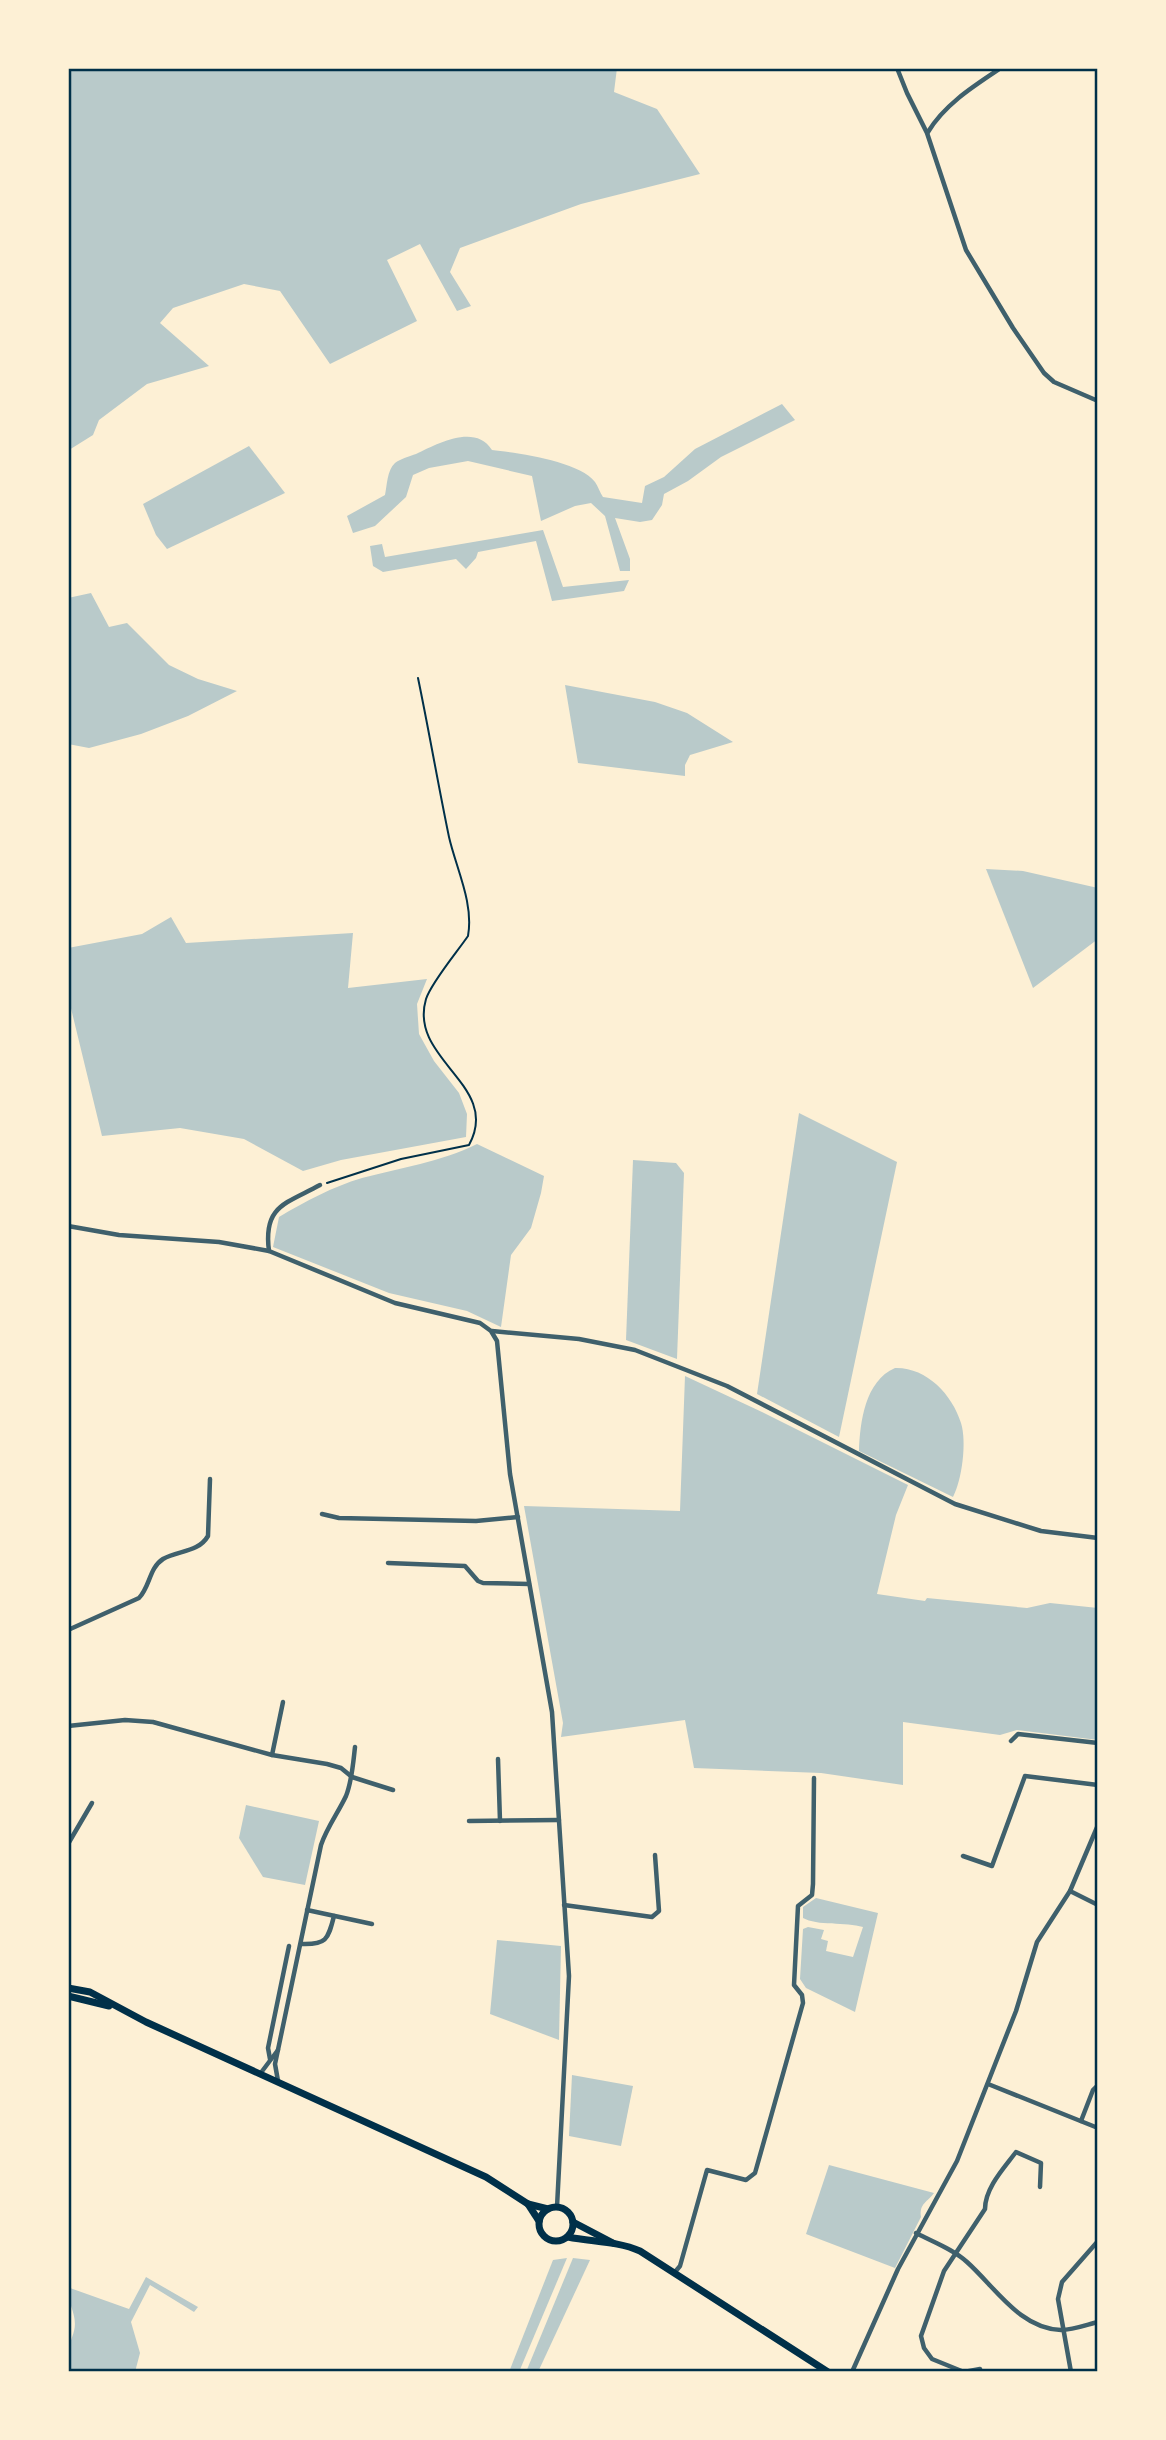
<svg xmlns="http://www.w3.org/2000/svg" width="1166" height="2440" viewBox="0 0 1166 2440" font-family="Mulish,sans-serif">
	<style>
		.green { fill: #b9caca }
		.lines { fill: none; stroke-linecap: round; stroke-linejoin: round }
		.path { stroke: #003049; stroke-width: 2 }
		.minor { stroke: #3f606c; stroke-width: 4.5 }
		.primary { stroke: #003049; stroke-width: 7 }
		.neatline { fill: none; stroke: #003049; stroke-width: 2.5 }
	</style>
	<rect width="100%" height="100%" fill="#fdf0d5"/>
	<g class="green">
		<path d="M68 68H617L614 92 657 109 700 174 581 204 460 248 450 272 471 306 457 311 420 244 387 260 417 321 330 364 280 291 244 284 173 308 160 323 209 366 147 384 99 420 93 435 69 450Z"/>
		<path d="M782 404 795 420 721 457 688 481 664 494 662 505 652 520 640 522 615 518 630 559V571H620L605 516 591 503 575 506 541 521 532 476 468 461 429 468 413 475 406 497 375 526 353 533 347 516 385 495C387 486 387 470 395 463 400 459 410 456 416 454 437 444 475 423 492 450 518 453 579 461 595 482 598 486 600 493 603 497L642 503 645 486 664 477 695 449Z"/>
		<path d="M249 446 285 493 167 549 156 535 143 504Z"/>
		<path d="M543 530 563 587 629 580 624 591 552 601 536 541 478 552 476 558 466 569 456 559 383 572 373 566 370 546 382 544 385 557Z"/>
		<path d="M91 593 109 627 127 623 169 665 198 679 237 691 188 716 141 734 89 748 68 744V598Z"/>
		<path d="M565 685 655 702 687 713 733 742 690 755 685 765V776L578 763Z"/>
		<path d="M986 869 1023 871 1098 888V939L1033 988Z"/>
		<path d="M171 917 186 943 353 933 348 988 427 979 417 1004 419 1034 434 1061 459 1093 467 1114 466 1137 341 1160 303 1171 244 1139 180 1128 102 1136 68 996V948L142 934Z"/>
		<path d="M799 1113 897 1162 839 1437 757 1394Z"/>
		<path d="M477 1144 544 1176 541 1193 531 1228 511 1255 501 1327 467 1311 389 1293 273 1247 279 1217C306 1201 332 1187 362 1178 400 1168 441 1162 477 1144Z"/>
		<path d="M633 1160 676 1163 684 1173 677 1359 626 1340Z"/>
		<path d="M895 1368C926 1367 952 1394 961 1423 967 1442 962 1480 953 1497L859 1451C860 1422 865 1381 895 1368Z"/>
		<path d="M685 1376 762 1412 908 1485 896 1515 877 1594 925 1601 927 1598 1027 1608 1050 1603 1098 1608V1740L1017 1730 1000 1735 903 1722V1785L821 1773 694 1768 685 1720 561 1737 563 1723 524 1506 680 1511Z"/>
		<path d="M246 1805 319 1821 305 1885 263 1877 239 1838Z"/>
		<path d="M816 1898 878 1913 855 2012 806 1988 800 1979 803 1929 808 1927 824 1930 821 1939 828 1941 826 1951 853 1957 863 1927C846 1922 817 1926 803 1918V1907Z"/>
		<path d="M497 1940 561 1946 559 2040 490 2014Z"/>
		<path d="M572 2075 633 2086 621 2146 569 2136Z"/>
		<path d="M829 2165 934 2193C928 2202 919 2203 921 2217L895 2268 806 2234Z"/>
		<path d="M567 2258 519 2372H509L553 2260Z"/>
		<path d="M573 2258 590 2260 538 2372H526Z"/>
		<path d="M146 2277 198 2307 194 2312 150 2285 131 2322 140 2353 135 2372H68C68 2366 68 2359 68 2353 71 2332 80 2331 71 2306L68 2307 70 2288 129 2309Z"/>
	</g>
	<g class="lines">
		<path class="path" d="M327 1183 401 1159 469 1145C502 1085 408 1060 426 999 431 983 457 952 468 936 474 903 456 868 449 837 438 784 429 731 418 678"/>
		<g class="minor">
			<path d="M897 68 907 93 927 133 966 250 1013 328 1044 373 1054 382 1098 401"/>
			<path d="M928 132C945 104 974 86 1001 68"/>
			<path d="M68 1226 119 1235 219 1242 269 1251 395 1303 480 1323 491 1331 497 1341 510 1474 552 1712 569 1976 557 2207"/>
			<path d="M269 1251C263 1206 285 1204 320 1185"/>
			<path d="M492 1331 579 1339 635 1350 727 1386 955 1504 1041 1531 1098 1538"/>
			<path d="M322 1514 339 1518 476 1521 518 1517"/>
			<path d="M388 1563 465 1566 478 1581 483 1583 529 1584"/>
			<path d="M68 1630 139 1598C150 1587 149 1568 163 1559 178 1550 198 1553 208 1536L210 1479"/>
			<path d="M68 1726 125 1720 153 1722 272 1755 327 1764 341 1768 352 1777 393 1790"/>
			<path d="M1011 1741 1018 1734 1098 1743"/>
			<path d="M272 1755 283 1702"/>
			<path d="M498 1759 500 1821"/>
			<path d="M469 1821 559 1820"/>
			<path d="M68 1844 92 1803"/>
			<path d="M963 1856 992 1866 1025 1776 1098 1785"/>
			<path d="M1070 1891 1098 1905"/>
			<path d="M564 1905 652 1917 659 1911 655 1855"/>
			<path d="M307 1910 372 1924"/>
			<path d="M301 1944C326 1945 328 1940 334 1916"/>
			<path d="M270 2059 268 2048 289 1946"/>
			<path d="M260 2074 278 2050"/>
			<path d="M278 2081 275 2064 321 1845C327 1827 338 1813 346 1796 352 1781 353 1764 355 1747"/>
			<path d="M988 2084 1098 2128"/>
			<path d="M1081 2121 1093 2090 1098 2085"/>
			<path d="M916 2233C933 2242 953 2249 967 2262 995 2287 1020 2329 1061 2330 1073 2330 1086 2325 1098 2322"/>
			<path d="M675 2272 680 2266 707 2170 746 2180 755 2173 803 2003 802 1995 794 1985 798 1906 812 1895 813 1884 814 1778"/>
			<path d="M980 2369 964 2372 932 2359 924 2348 921 2336 944 2271 985 2209C985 2188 1004 2168 1016 2152L1041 2163 1040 2187"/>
			<path d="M852 2372 898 2269 957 2161 1016 2011 1037 1942 1070 1891 1098 1825"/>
			<path d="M1071 2372 1058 2299 1062 2282 1098 2241"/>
		</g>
		<g class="primary">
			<path d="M68 1988 90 1992 146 2022 486 2177 528 2204 548 2209"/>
			<path d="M68 1996 109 2006"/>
			<path d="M528 2204 539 2221"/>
			<circle cx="556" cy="2224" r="17"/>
			<path d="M573 2222 613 2243"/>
			<path d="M568 2237C592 2242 617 2241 640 2251L828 2372"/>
		</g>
	</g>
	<rect width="1166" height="2440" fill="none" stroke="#fdf0d5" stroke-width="140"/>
	<rect x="70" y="70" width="1026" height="2300" class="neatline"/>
</svg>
